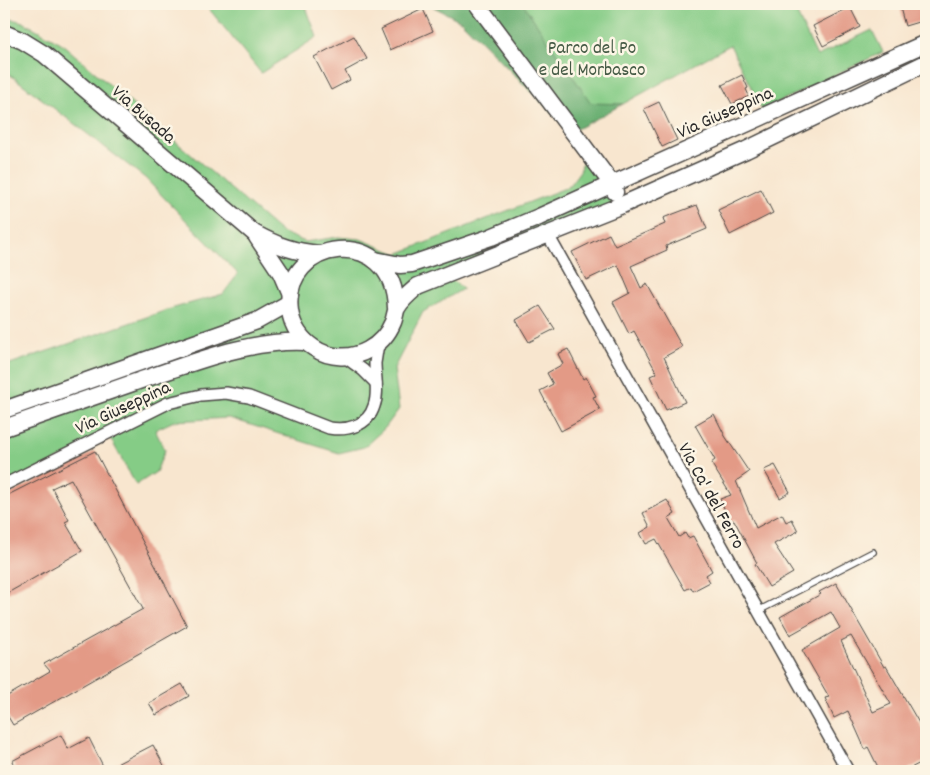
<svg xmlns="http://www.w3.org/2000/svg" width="930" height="775" viewBox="0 0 930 775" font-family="Dekko,sans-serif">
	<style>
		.green { fill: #85cc86; stroke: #587c58 }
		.forest { fill: #6cb073; stroke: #4c6e4f }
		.building { fill: #e39a86; fill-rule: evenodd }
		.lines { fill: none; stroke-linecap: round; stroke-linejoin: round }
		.lane-casing { stroke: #4a4744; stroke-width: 8 }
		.street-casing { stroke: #4a4744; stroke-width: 14 }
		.secondary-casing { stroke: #4a4744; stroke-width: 19 }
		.lane { stroke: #fff; stroke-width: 5.5 }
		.street { stroke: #fff; stroke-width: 11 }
		.secondary { stroke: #fff; stroke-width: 16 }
		.labels { text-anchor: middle; stroke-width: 5; stroke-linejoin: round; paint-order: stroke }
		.park-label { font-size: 19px; fill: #465b46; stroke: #fcf5e5 }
		.street-label { font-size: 19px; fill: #2b2b2b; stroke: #fcf5e5 }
	</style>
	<rect width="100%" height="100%" fill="#fcf5e5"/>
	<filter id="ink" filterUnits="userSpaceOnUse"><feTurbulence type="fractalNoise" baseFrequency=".02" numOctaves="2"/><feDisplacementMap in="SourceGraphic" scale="10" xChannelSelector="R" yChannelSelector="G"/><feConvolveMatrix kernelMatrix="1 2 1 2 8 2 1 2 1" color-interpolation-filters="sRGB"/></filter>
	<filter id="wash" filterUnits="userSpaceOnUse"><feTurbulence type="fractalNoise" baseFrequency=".0096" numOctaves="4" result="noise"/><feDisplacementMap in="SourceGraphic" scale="20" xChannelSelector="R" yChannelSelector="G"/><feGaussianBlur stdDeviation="1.12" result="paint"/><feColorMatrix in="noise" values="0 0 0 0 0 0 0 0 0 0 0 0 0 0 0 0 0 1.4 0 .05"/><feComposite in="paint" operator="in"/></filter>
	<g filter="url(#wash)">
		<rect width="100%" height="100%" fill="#f8e6cf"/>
		<g class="green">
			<path d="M205 4H305L317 37 261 73Z"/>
			<path d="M488 4H816L797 14 817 56 872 30 883 52 762 110 730 45 623 104H614L576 123Z"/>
			<path d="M4 17 23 22 61 43 281 232 305 242 338 237 360 239 397 254 568 187 580 171 586 151 623 205 446 274 463 289 423 312 394 368 399 409 385 428 364 447 339 453 229 418 174 421 155 430 165 450 156 472 136 485 108 434 4 487V366L167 310 223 294 238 274 145 178 4 70Z"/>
		</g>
		<path class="forest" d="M428 4H523L591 103 623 104 571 132 461 21Z"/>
		<g id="blocks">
			<g class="building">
				<path d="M899 4H921L925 20 905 26Z"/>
				<path d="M850 7 860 27 823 46 813 26Z"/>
				<path d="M423 9 433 31 390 50 381 29Z"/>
				<path d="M354 36 367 59 345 71 350 80 331 90 314 57Z"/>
				<path d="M742 75 748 88 746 89 749 96 732 104 722 85Z"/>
				<path d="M659 102 677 140 662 147 644 109Z"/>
				<path d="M761 189 773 213 730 235 718 210Z"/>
				<path d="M697 205 707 229 666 246 667 250 631 266 641 288 647 284 682 347 664 357 685 402 666 410 650 376 657 373 634 331 629 334 613 302 630 293 618 265 586 280 572 252 609 234 615 246 665 224 663 218Z"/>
				<path d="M540 306 555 329 529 342 516 320Z"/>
				<path d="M568 349 583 379 586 377 596 396 593 397 600 410 561 431 540 391 553 384 547 373 563 364 558 354Z"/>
				<path d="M714 414 725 436 749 472 736 481 756 528 782 514 786 522 792 519 798 531 774 544 793 573 769 587 755 564 757 563 734 520 730 522 720 499 731 495 711 463 715 460 695 425Z"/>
				<path d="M95 451 187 626 13 725 4 710V698L50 671 44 664 143 609 71 479 52 488 69 520 65 522 82 551 4 595V497Z"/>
				<path d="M775 465 790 492 780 498 764 470Z"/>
				<path d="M667 500 675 514 668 518 679 537 685 533 688 538 693 536 712 571 706 575 710 582 693 591 691 587 685 590 656 539 646 544 640 533 650 527 643 513Z"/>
				<path d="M836 583 884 667 886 666 926 735V760L905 771H880L868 747 865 749 848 711 834 718 825 698 829 697 802 650 840 628 831 612 790 635 780 617 821 594 819 592ZM851 636 891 704 873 712 841 641Z"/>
				<path d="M182 684 189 696 156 715 149 703Z"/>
				<path d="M61 735 68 749 89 738 105 770 153 745 167 771H17L12 761Z"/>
			</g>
		</g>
	</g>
	<g filter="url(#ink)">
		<use href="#blocks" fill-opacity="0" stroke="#4a4744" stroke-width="1"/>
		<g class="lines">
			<g class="lane-casing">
				<path id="lane" d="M758 611 873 552"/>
			</g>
			<g class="street-casing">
				<g id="street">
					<path d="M548 235 848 771"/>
					<path d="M345 357 363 370 376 383"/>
					<path d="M4 485 168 403 201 395 226 393 249 397 329 428C347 431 368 426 374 406 379 393 375 377 375 363 376 357 377 350 378 344"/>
				</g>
			</g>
			<g class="secondary-casing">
				<g id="secondary">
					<path d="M477 4 612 184 615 192"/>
					<path d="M4 33 23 41 44 54 254 233C278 246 294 252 320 254"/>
					<path d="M257 237 281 273 290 294"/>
					<path d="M375 260 400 265 412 264 491 237 539 217 926 43"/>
					<path d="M396 308C394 222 280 238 290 311 292 326 301 340 314 348 330 359 352 359 368 350 379 344 388 334 393 322 395 317 395 312 397 308 402 299 411 292 418 286L622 205 746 150 926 63"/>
					<path d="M4 410 257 321 289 303"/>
					<path d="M4 428C51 412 97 395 144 379 195 362 251 339 306 342"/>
				</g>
			</g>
			<use href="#lane" class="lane"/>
			<use href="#street" class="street"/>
			<use href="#secondary" class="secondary"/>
		</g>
	</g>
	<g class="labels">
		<g class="park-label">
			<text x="592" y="53">Parco del Po<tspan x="592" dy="22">e del Morbasco</tspan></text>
		</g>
		<g class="street-label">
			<text transform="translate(724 111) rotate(-24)" y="7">Via Giuseppina</text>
			<text transform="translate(145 113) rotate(41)" y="7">Via Busada</text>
			<text transform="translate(122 406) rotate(-25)" y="7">Via Giuseppina</text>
			<text transform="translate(713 495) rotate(61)" y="7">Via Ca' del Ferro</text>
		</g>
	</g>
	<rect width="930" height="775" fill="none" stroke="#fcf5e5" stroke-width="20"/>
</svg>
